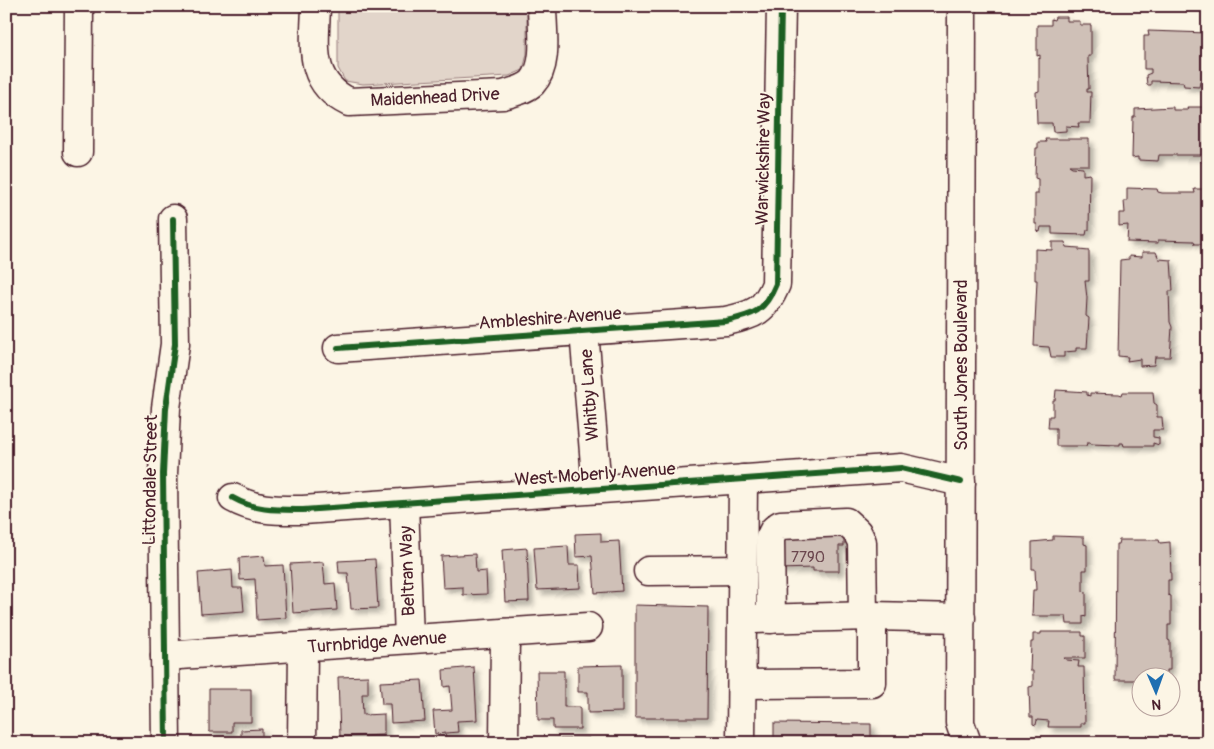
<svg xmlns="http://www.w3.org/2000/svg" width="1214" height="749" viewBox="0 0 1214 749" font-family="Pangolin,sans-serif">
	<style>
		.green { fill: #e2d5ca; stroke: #967a7a }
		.building { fill: #cfc0b7; stroke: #4a1f2b; filter: url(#shadow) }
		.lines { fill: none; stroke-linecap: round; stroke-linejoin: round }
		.minor-casing { stroke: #4a1f2b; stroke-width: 31 }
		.major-casing { stroke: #4a1f2b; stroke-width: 31 }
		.minor { stroke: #fcf5e5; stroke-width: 28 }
		.major { stroke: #fcf5e5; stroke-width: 28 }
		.cycleway-casing { stroke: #fcf5e5; stroke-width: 9 }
		.cycleway { stroke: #1b5e20; stroke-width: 6 }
		.labels { text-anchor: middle; stroke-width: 4; stroke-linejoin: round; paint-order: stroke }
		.number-label { font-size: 15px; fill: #6b474e }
		.street-label { font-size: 18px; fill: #4a1f2b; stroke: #fcf5e5 }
	</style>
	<defs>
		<filter id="shadow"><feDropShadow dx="4.5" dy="4.5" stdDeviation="2.5" flood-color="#0004"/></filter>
	</defs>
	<rect width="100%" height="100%" fill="#fcf5e5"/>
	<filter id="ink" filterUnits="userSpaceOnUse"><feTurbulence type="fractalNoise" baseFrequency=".02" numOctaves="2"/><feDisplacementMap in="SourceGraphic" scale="10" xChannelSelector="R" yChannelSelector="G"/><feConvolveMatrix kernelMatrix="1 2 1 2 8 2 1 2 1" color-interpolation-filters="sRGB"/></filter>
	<g filter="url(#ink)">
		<path class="green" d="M338 6H527V54L523 70 509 76 363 84 345 81 338 68Z"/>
		<g class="building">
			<path d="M1055 17H1067V21H1080V25H1091V56H1088V60L1089 89H1087V92H1091L1090 123H1078L1079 127 1066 126V131L1053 132 1052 123H1037L1036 92 1039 91V58L1040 59V55L1037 56V25H1051V19L1054 20Z"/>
			<path d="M1148 31 1208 33V82H1200L1199 87 1184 86 1183 82 1151 81V85H1147L1146 75 1151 73V69H1144V36H1149Z"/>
			<path d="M1173 107V110H1188L1187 107H1208V162H1201V155H1159L1158 161 1138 160V157L1132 158 1133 117H1135V109Z"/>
			<path d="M1045 139H1089V165H1069L1072 167 1083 168V175L1090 174 1089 230H1087L1086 235 1052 234V227H1041L1040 232 1037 231V224H1035V194H1038V179L1035 178 1036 148H1038V142H1046Z"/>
			<path d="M1127 188 1157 189 1158 192 1162 193H1195L1194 189H1208V244H1195L1194 241 1158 240V243L1127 242 1128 225 1119 226V213H1125L1124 201H1127Z"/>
			<path d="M1052 242H1065L1066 247 1079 248V250L1089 251V281H1085L1087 298 1086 316 1089 318 1087 348H1076V351L1064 352V357H1051L1049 347 1034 346 1037 280H1035V249L1052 250Z"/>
			<path d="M1142 252H1156L1159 259 1171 260 1173 291H1169L1170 322 1172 327 1170 357H1155L1154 365 1140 366V359L1127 361 1128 357 1118 356 1120 260 1129 259V256L1142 257Z"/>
			<path d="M1056 390 1087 392V395L1090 396V393L1119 394 1122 395 1123 392H1153L1154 403 1157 405V417H1162L1163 430H1153V437L1159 438V445L1153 443V446H1124L1123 443H1120V445L1090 444V443H1087L1086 446H1056V428H1048L1049 416H1053V400H1055Z"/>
			<path d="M778 531 844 535V546H839V571H813V568L778 569Z"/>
			<path d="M601 533V542L619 541 622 591 595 593 592 556 576 557 575 534Z"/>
			<path d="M1053 536 1084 537V544L1087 545V570H1083V591L1086 592V617L1083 616V624H1067L1066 616H1032L1033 590H1036L1035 569H1032V542L1053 540Z"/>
			<path d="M1119 540H1159L1160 543 1170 542 1171 580H1168V595L1171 596V625H1168V640L1170 641V670H1167V676H1163L1162 674 1151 673V676H1142V680H1115L1116 544H1118Z"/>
			<path d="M568 546 569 565H579L580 588 537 590 534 548Z"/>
			<path d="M527 548 529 601 505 602 502 550Z"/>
			<path d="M475 554 476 572 486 571 487 594 463 595V587L443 588 441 556Z"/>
			<path d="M264 556 265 566 283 565 286 618 257 620 255 579 240 580 239 558Z"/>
			<path d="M375 559 378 608 351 609 348 573H339L338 561Z"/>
			<path d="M323 562 325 584 335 583 337 610 293 613 290 564Z"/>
			<path d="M232 570 233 588H242L244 611 201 614 198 573Z"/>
			<path d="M635 605 708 607 707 718H635Z"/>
			<path d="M1041 632H1082V636H1085V658H1064L1066 660 1079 661 1078 667H1084L1085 723H1081V727H1048L1049 721 1037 720 1036 725 1033 724V717H1030L1029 687 1033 686V671H1030L1031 642H1033V634H1041Z"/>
			<path d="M622 665V712L588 713V692H578V666Z"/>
			<path d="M474 667 477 720 457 721 458 732 435 734 433 711 452 710 450 686 444 687 443 670Z"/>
			<path d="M537 671H564V707H580V729H553V720H538Z"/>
			<path d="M368 676V694H362L363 715 384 714V735L340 737 338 677Z"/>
			<path d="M422 680 425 721 391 723 390 704H382L380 682Z"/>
			<path d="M209 689H251V722H232V732H209Z"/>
			<path d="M774 723 871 724V743H774Z"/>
			<path d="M262 729V743H241V730Z"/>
			<path d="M589 738V743H549L548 739Z"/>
		</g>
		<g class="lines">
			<g class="minor-casing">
				<g id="minor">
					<path d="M316 6C315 45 307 82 349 102L503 95C513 92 524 90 532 83 549 65 542 29 542 6"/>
					<path d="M78 152 79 6"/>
					<path d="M584 331 597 489"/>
					<path d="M338 348 726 321C754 315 765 311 776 284L781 6"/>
					<path d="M233 498C256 511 277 510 303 510L901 468 961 482"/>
					<path d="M404 503 409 639"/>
					<path d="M648 571 742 570"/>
					<path d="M754 619 872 616 961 618"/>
					<path d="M771 619 770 538 774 530 780 525 846 522 857 532 862 542 863 617"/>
					<path d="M165 656 588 627"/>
					<path d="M742 684 872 683V616"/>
					<path d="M166 743 163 474 166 408 175 344 173 219"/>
					<path d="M302 743 303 647"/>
					<path d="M504 743 505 633"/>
					<path d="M741 743 743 479"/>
				</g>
			</g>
			<g class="major-casing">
				<path id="major" d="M962 6 960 723 967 743"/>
			</g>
			<use href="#minor" class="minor"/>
			<use href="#major" class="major"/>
			<g class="cycleway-casing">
				<g id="cycleway">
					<path d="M338 348 726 321C754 315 765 311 776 284L781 6"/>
					<path d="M233 498C256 511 277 510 303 510L901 468 961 482"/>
					<path d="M166 743 163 474 166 408 175 344 173 219"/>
				</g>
			</g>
			<use href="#cycleway" class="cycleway"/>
		</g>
	</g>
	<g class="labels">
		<g class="number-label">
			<text x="808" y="562">7790</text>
		</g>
		<g class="street-label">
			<text transform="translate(435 97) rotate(-3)" y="6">Maidenhead Drive</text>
			<text transform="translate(763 159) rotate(-89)" y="6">Warwickshire Way</text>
			<text transform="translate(550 318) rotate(-4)" y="6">Ambleshire Avenue</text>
			<text transform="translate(961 365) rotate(-90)" y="6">South Jones Boulevard</text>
			<text transform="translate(589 395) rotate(-94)" y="6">Whitby Lane</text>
			<text transform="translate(595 474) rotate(-4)" y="6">West Moberly Avenue</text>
			<text transform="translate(150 480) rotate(-89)" y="6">Littondale Street</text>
			<text transform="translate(407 571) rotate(-92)" y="6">Beltran Way</text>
			<text transform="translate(377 642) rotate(-4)" y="6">Turnbridge Avenue</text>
		</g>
	</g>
	<rect width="1214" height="749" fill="none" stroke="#fcf5e5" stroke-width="25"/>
	<rect x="12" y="12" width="1189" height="724" fill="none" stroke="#4a1f2b" stroke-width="2" filter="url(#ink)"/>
	<g transform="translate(1156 692) rotate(178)"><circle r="24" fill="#fcf5e5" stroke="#b59f9b"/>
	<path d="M0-4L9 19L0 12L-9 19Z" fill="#1f6fb2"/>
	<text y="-8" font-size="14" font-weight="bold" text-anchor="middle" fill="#4a1f2b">N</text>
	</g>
</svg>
